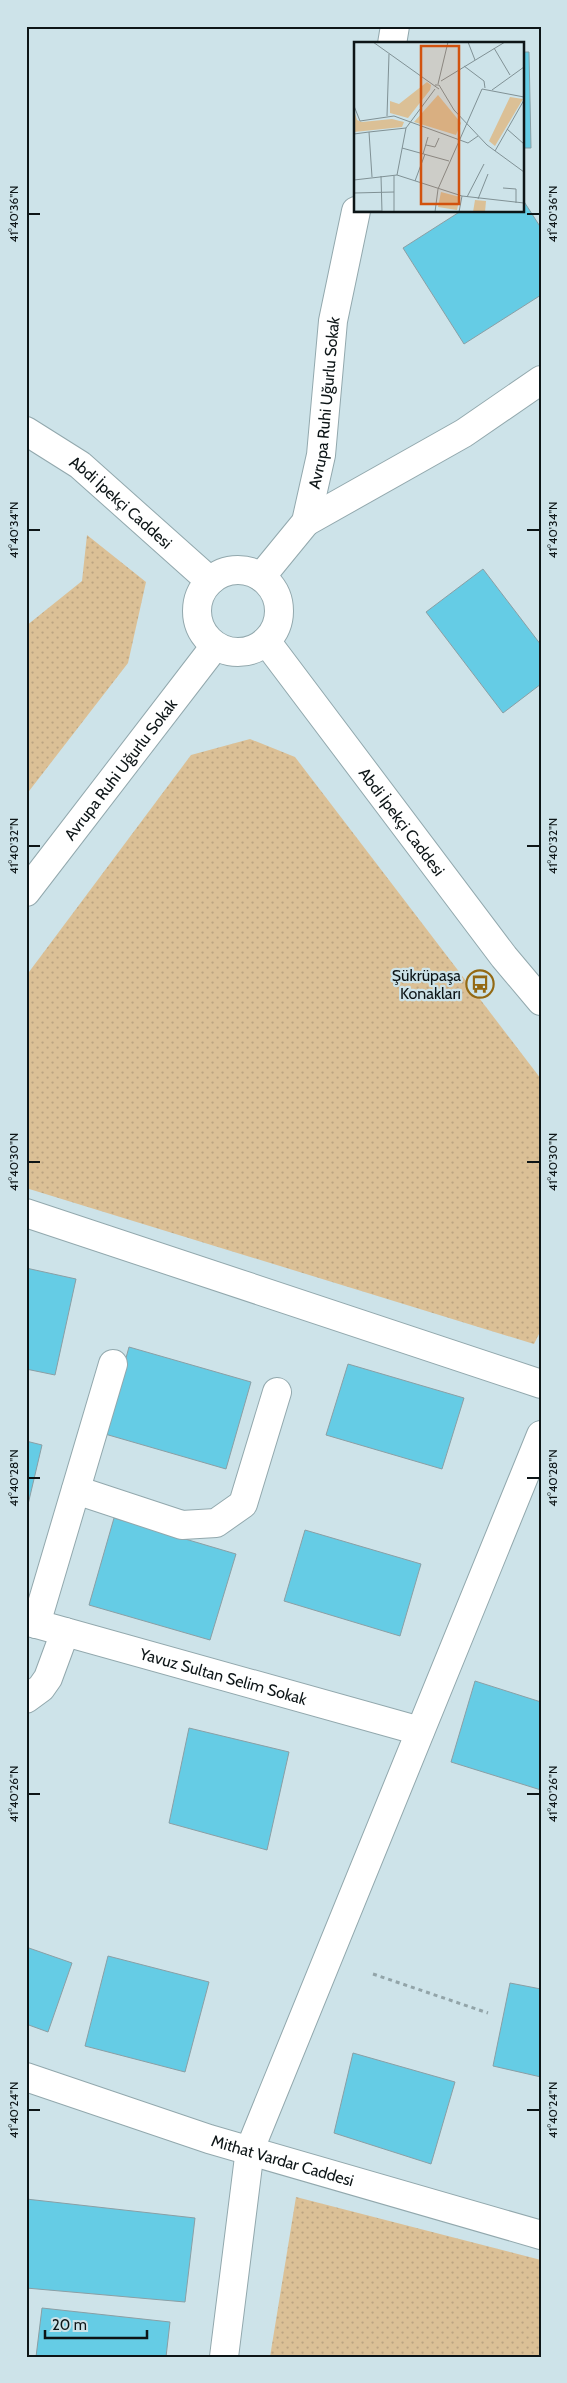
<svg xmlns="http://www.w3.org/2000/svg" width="567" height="2383" viewBox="0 0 567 2383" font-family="Cabin,sans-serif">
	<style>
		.grass { fill: url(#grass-dots) }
		.building { fill: #65cce5; stroke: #8a9fa5 }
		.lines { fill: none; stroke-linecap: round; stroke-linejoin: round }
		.minor-casing { stroke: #92a8ad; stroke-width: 30 }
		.major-casing { stroke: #92a8ad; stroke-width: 30 }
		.path { stroke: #92a4a8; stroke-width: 3; stroke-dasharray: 4 4; stroke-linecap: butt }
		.minor { stroke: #fff; stroke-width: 28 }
		.major { stroke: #fff; stroke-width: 28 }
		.ticks { fill: none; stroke: #0d1517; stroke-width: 2 }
		.labels { text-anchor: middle; stroke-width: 4.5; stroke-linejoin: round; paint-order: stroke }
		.street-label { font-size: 16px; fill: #0d1517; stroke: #cde3e9 }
		.poi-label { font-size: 16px; fill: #0d1517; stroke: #cde3e9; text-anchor: end }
		.inset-road { fill: none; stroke: #809195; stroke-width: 1 }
		.view { fill: #d2520d; fill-opacity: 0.15; stroke: #d2520d; stroke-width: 2.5 }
		.inset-edge { fill: none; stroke: #0d1517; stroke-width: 2.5 }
		.neatline { fill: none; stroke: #0d1517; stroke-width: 2 }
		.ticks-label { font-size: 12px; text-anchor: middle; fill: #0d1517 }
	</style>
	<defs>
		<pattern id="grass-dots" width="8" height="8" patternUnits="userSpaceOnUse" patternTransform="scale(1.25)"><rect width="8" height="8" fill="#dbc096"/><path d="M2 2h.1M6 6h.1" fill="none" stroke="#bba481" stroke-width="1.8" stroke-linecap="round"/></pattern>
	</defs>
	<rect width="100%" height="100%" fill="#cde3e9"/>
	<g class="grass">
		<path d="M87 535 146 582 128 663 26 795V626L82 581Z"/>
		<path d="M250 739 295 757 541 1079V1330L534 1344 26 1188V976L191 755Z"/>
		<path d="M296 2197 541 2260V2357H270Z"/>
	</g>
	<g class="building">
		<path d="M523 52H529L531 148H523Z"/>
		<path d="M523 200 541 228V295L464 344 403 248 461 211H523Z"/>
		<path d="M483 569 541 645V684L503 713 426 612Z"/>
		<path d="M26 1268 76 1279 55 1375 26 1369Z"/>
		<path d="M129 1347 251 1382 226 1469 105 1434Z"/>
		<path d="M348 1364 464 1398 442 1469 326 1435Z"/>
		<path d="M26 1441 42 1445 26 1513Z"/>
		<path d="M114 1518 236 1554 210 1640 89 1605Z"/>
		<path d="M305 1530 421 1564 400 1636 284 1601Z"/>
		<path d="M475 1681 541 1702V1790L451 1762Z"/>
		<path d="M189 1728 289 1752 267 1850 169 1823Z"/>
		<path d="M26 1947 72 1963 48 2032 26 2024Z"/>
		<path d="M108 1956 209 1982 185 2072 85 2046Z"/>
		<path d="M510 1983 541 1989V2077L493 2066Z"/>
		<path d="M353 2053 455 2082 431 2164 334 2133Z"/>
		<path d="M26 2199 195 2218 185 2302 26 2288Z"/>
		<path d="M42 2308 170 2322 166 2357H36Z"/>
	</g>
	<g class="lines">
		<g class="minor-casing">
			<g id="minor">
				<path d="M392 44 395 26"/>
				<path d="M306 522 464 433 541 380"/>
				<path id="s1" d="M261 577 306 522 321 455 333 321 356 211"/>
				<path id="s2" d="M26 892 215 646"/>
				<path d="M26 1213 541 1384"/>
				<path d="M76 1490 182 1525 216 1523 243 1504 277 1392"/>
				<path id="s3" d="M26 1621 420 1731"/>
				<path d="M36 1624 113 1364"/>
				<path d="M26 1699 41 1688 48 1678 65 1632"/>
				<path id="s4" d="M26 2077 209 2139 541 2235"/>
				<path d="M224 2357 250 2149 541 1435"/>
			</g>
		</g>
		<g class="major-casing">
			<g id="major">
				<path id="s5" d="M26 431 80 465 210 581"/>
				<circle cx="238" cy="611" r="41"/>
				<path id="s6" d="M266 641 504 957 541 1001"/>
			</g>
		</g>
		<path class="path" d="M373 1974 488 2013"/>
		<use href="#minor" class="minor"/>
		<use href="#major" class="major"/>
	</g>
	<path class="ticks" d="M28 214H40M527 214H540M28 530H40M527 530H540M28 846H40M527 846H540M28 1162H40M527 1162H540M28 1478H40M527 1478H540M28 1794H40M527 1794H540M28 2110H40M527 2110H540"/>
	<defs>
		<g id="bus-ring" transform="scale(1.4375)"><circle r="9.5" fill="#cde3e9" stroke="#936913" stroke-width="1.5"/><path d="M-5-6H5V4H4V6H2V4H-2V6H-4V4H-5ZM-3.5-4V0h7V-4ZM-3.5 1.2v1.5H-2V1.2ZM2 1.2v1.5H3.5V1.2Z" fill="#936913"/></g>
	</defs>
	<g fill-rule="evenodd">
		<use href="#bus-ring" x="480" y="984"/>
	</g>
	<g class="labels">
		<g class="street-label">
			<text dy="6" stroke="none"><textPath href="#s1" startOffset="192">Avrupa Ruhi Uğurlu Sokak</textPath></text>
			<text dy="6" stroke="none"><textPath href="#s5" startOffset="119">Abdi İpekçi Caddesi</textPath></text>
			<text dy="6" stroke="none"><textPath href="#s2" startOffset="155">Avrupa Ruhi Uğurlu Sokak</textPath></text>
			<text dy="6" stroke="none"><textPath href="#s6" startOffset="226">Abdi İpekçi Caddesi</textPath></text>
			<text dy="6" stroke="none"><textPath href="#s3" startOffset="205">Yavuz Sultan Selim Sokak</textPath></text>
			<text dy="6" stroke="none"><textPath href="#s4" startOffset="270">Mithat Vardar Caddesi</textPath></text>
		</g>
		<g class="poi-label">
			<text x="461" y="981">Şükrüpaşa<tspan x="461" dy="18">Konakları</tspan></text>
		</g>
	</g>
	<g transform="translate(354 42)">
		<rect width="170" height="170" fill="#cde3e9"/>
		<path d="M73 40 77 43 76 48 54 76 36 71V59L45 62ZM84 53 107 81 102 93 60 80ZM156 55 169 57 141 104 135 99ZM0 68 3 78 8 80 38 77 50 80 48 85 0 90ZM87 150 106 155 103 168 84 165ZM121 158 132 159 131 170H119Z" fill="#dbc096"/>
		<path class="inset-road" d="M19 0 85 47M114 0 121 18M140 6 156 33M110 24 130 39 131 46M87 39 151 0M84 42 94 0M81 43H85L100 68 133 103 170 130M138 48 170 25M0 64 6 79 40 74 114 101 124 94M33 74 35 12M153 87 170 102M0 92 15 90M72 103 81 105 85 96M48 106 95 119M141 109 170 58M69 112 74 95M43 133 52 86 81 47M27 134 28 170M40 134V170M18 135 15 90 52 86M0 138 43 133 108 154 170 161M61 139 71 112M149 146 162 147V161M0 151 40 150M113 155 130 122M124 157 134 132M0 169H28M81 170 84 147 128 47 170 55M105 170 108 154"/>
		<path class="view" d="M67 4H105V162H67Z"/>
		<rect width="170" height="170" class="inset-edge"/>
	</g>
	<rect width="567" height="2383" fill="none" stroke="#cde3e9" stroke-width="55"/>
	<path d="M45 2330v8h102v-8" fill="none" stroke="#0d1517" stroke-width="2.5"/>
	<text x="52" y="2330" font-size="15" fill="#0d1517" stroke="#cde3e9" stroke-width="4" paint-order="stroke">20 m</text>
	<rect x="28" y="28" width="512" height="2328" class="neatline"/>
	<g class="ticks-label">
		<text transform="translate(14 214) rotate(-90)" y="4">41°40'36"N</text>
		<text transform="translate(553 214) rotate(-90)" y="4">41°40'36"N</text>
		<text transform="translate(14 530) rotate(-90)" y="4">41°40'34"N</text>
		<text transform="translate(553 530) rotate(-90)" y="4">41°40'34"N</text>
		<text transform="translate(14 846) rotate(-90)" y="4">41°40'32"N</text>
		<text transform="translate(553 846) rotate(-90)" y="4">41°40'32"N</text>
		<text transform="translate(14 1162) rotate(-90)" y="4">41°40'30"N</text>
		<text transform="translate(553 1162) rotate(-90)" y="4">41°40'30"N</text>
		<text transform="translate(14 1478) rotate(-90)" y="4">41°40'28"N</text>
		<text transform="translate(553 1478) rotate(-90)" y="4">41°40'28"N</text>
		<text transform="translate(14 1794) rotate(-90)" y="4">41°40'26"N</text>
		<text transform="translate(553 1794) rotate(-90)" y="4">41°40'26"N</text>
		<text transform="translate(14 2110) rotate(-90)" y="4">41°40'24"N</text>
		<text transform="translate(553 2110) rotate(-90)" y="4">41°40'24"N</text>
	</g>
</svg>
